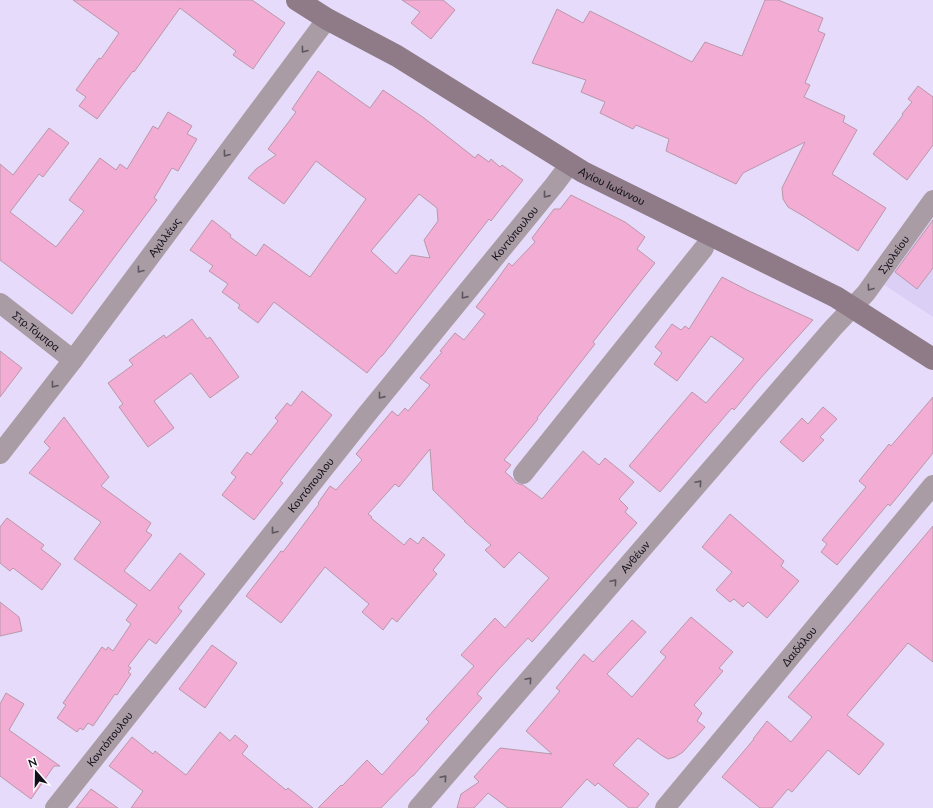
<svg xmlns="http://www.w3.org/2000/svg" width="933" height="808" viewBox="0 0 933 808" font-family="Lato,sans-serif">
	<style>
		.built { fill: #dccff5 }
		.building { fill: #f3acd4; stroke: #b898a9; fill-rule: evenodd }
		.lines { fill: none; stroke-linecap: round; stroke-linejoin: round }
		.street { stroke: #a99ca4; stroke-width: 20 }
		.secondary { stroke: #8e7b87; stroke-width: 22 }
		.oneway { stroke: #5e565f }
		.labels { text-anchor: middle; stroke-width: 4; stroke-linejoin: round; paint-order: stroke }
		.street-label { font-size: 11px; fill: #130f1a; stroke: #fff }
	</style>
	<rect width="100%" height="100%" fill="#e6dbfa"/>
	<path class="built" d="M933 216V317L883 284Z"/>
	<g class="building">
		<path d="M73 0H252L285 23 253 69 233 55 236 51 180 8 134 72 133 71 97 119 79 106 86 97 76 90 99 58 101 59 119 33Z"/>
		<path d="M402 0H443L455 10 431 39 411 23 420 12Z"/>
		<path d="M765 0H778L823 18 818 31 825 34 805 83 810 85 804 97 845 116 843 122 857 130 832 174 886 208 858 251 805 217 788 207 783 199 782 188 805 142 743 173 736 184 666 151 669 139 636 125 633 129 600 113 605 102 581 92 586 80 532 63 557 9 583 23 590 11 692 62 705 42 742 56Z"/>
		<path d="M318 71 370 108 383 90 424 118 475 158 478 154 489 162 491 159 500 167 502 165 523 180 491 221 489 219 382 356H381L367 373 274 302 258 323 238 308 240 305 222 292 228 284 209 271 213 266 190 250 212 220 231 235 230 237 256 256 264 244 310 277 366 199 316 161 284 204 248 178 256 169 276 155 268 149 296 112 292 109ZM419 194 437 208 438 221 424 240 430 258 411 255 396 274 371 251Z"/>
		<path d="M918 86 933 97V145L907 180 873 154 903 115 902 114 912 102 908 99Z"/>
		<path d="M168 112 192 126 187 134 197 139 178 171 172 168 154 198 157 200 72 314 0 260V164L13 175 49 128 69 143 43 177 39 174 10 212 56 247 84 211 69 200 100 158 116 170 120 164 127 169 153 126 158 129Z"/>
		<path d="M571 195 625 222 645 237 637 249 655 263 593 342 595 344 537 418 538 419 504 460 511 465 505 472 512 478 516 483 523 485 542 499 583 451 599 465 605 458 634 482 619 499 628 508 625 512 637 523 532 642 528 638 498 670 477 694 482 698 413 776H412L381 808H318L341 785 342 786 367 760 382 775 429 722 426 719 474 666 461 655 495 618 505 628 549 578 519 552 504 568 485 550 491 545 464 521H465L433 490 430 449 399 487 395 484 368 514 372 517 371 518 404 545 410 538 418 544 423 537 445 555 433 570 437 574 397 622 392 618 383 630 362 612 369 604 325 567 281 623 246 596 281 551 283 552 319 504 318 503 330 486 336 490 362 460 356 454 392 411 398 416 405 408 408 411 430 385 420 378 442 352 440 351 455 333 464 340 485 314 476 307 496 281 509 263 512 266 535 242 532 238 554 209H560Z"/>
		<path d="M933 220V268L917 289 895 272Z"/>
		<path d="M722 277 749 291 813 320 758 381 734 410 732 408 660 492 629 466 692 392 706 403 744 359 711 336 677 381 654 364 662 353 655 347 672 324 681 330 685 326 689 329Z"/>
		<path d="M192 319 207 339 210 337 239 377 210 398 191 373 154 401 174 428 148 447 119 407 123 404 108 383 133 365 129 360 164 335 166 338Z"/>
		<path d="M0 351 22 368 0 397Z"/>
		<path d="M302 391 332 415 280 481 283 483 254 520 222 495 236 477 231 473 247 452 251 455 278 421 275 418 287 403 291 406Z"/>
		<path d="M933 397V453L890 506 888 504 837 565 821 552 827 544 822 540 866 487 859 481 889 444 891 446Z"/>
		<path d="M823 407 837 419 820 437 824 440 803 462 780 442 802 418 808 424Z"/>
		<path d="M64 417 109 477 101 486 151 523 146 531 152 535 124 571 150 591 180 553 205 574 178 608 182 611 156 644 149 639 128 666 131 668 128 672 131 674 117 695 115 694 93 726 88 723 83 730 80 728 77 732 57 718 66 705 63 703 102 647 106 650 108 647 113 651 131 624 126 620 137 605 74 559 101 522 29 473 50 448 44 442Z"/>
		<path d="M730 514 784 561 781 566 799 581 767 618 748 602 743 607 734 599 730 602 716 590 732 572 702 547Z"/>
		<path d="M7 518 44 545 41 549 61 564 42 590 13 568 10 571 0 563V527Z"/>
		<path d="M933 526V662L908 643 847 715 884 744 859 775 828 750 792 792 788 789 772 808H760L722 777 754 739H753L767 721 791 742 812 717 788 697Z"/>
		<path d="M0 602 19 617 22 631 0 636Z"/>
		<path d="M691 617 733 652 719 668 723 671 694 705 702 713 697 721 705 727 683 752 675 757 668 759 661 755 638 738 613 765 649 794 637 808H629L598 783 595 786 587 779 561 808H508L488 793 474 808H457L461 794 479 782 474 777 500 748 552 754 526 731 560 691 556 688 584 654 593 662 632 620 646 632 607 674 632 697 666 657 660 652Z"/>
		<path d="M212 645 237 663 205 708 179 689Z"/>
		<path d="M6 693 24 704 9 730 60 766H54L31 799 0 776V704Z"/>
		<path d="M220 732 230 741 235 735 248 746 242 754 286 790 288 788 313 808H131L143 791 109 766 132 737 153 754 155 751 186 775Z"/>
		<path d="M91 789 118 808H76Z"/>
	</g>
	<g class="lines">
		<g class="street">
			<path id="s1" d="M0 303 73 360"/>
			<path id="s2" d="M0 454 73 360 327 19"/>
			<path d="M523 474 704 248"/>
			<path id="s3" d="M55 808 367 414 555 184 570 164"/>
			<path id="s4" d="M418 808 833 328 866 293 933 200"/>
			<path id="s5" d="M665 808 933 485"/>
		</g>
		<path class="secondary" id="s6" d="M297 0 327 19 397 56 583 172 836 297 933 359"/>
	</g>
	<defs><path id="oneway-chevron" d="M-2-3.5L2.5 0L-2 3.5" fill="none" stroke-width="1.6" stroke-linecap="round" stroke-linejoin="round"/></defs>
	<g class="oneway">
		<use href="#oneway-chevron" transform="translate(304 50) rotate(127)"/>
		<use href="#oneway-chevron" transform="translate(226 154) rotate(127)"/>
		<use href="#oneway-chevron" transform="translate(546 195) rotate(129)"/>
		<use href="#oneway-chevron" transform="translate(140 270) rotate(127)"/>
		<use href="#oneway-chevron" transform="translate(870 288) rotate(126)"/>
		<use href="#oneway-chevron" transform="translate(464 296) rotate(129)"/>
		<use href="#oneway-chevron" transform="translate(54 385) rotate(128)"/>
		<use href="#oneway-chevron" transform="translate(381 396) rotate(129)"/>
		<use href="#oneway-chevron" transform="translate(699 483) rotate(-49)"/>
		<use href="#oneway-chevron" transform="translate(274 531) rotate(128)"/>
		<use href="#oneway-chevron" transform="translate(614 582) rotate(-49)"/>
		<use href="#oneway-chevron" transform="translate(529 680) rotate(-49)"/>
		<use href="#oneway-chevron" transform="translate(444 778) rotate(-49)"/>
	</g>
	<g class="labels">
		<g class="street-label">
			<text dy="4" stroke="none"><textPath href="#s6" startOffset="366">Αγίου Ιωάννου</textPath></text>
			<text dy="4" stroke="none"><textPath href="#s3" startOffset="736">Κοντόπουλου</textPath></text>
			<text dy="4" stroke="none"><textPath href="#s2" startOffset="272">Αχιλλέως</textPath></text>
			<text dy="4" stroke="none"><textPath href="#s4" startOffset="730">Σχολείου</textPath></text>
			<text dy="4" stroke="none"><textPath href="#s1" startOffset="46">Στρ.Τόμπρα</textPath></text>
			<text dy="4" stroke="none"><textPath href="#s3" startOffset="412">Κοντόπουλου</textPath></text>
			<text dy="4" stroke="none"><textPath href="#s4" startOffset="332">Ανθέων</textPath></text>
			<text dy="4" stroke="none"><textPath href="#s5" startOffset="210">Δαιδάλου</textPath></text>
			<text dy="4" stroke="none"><textPath href="#s3" startOffset="88">Κοντόπουλου</textPath></text>
		</g>
	</g>
	<g transform="translate(36 772) rotate(340)" stroke="#ffffff" stroke-width="3" paint-order="stroke">
	<path d="M0-3L7 15L0 10L-7 15Z" fill="#130f1a"/>
	<text y="-6" font-size="11" font-weight="bold" text-anchor="middle" fill="#130f1a">N</text>
	</g>
</svg>
